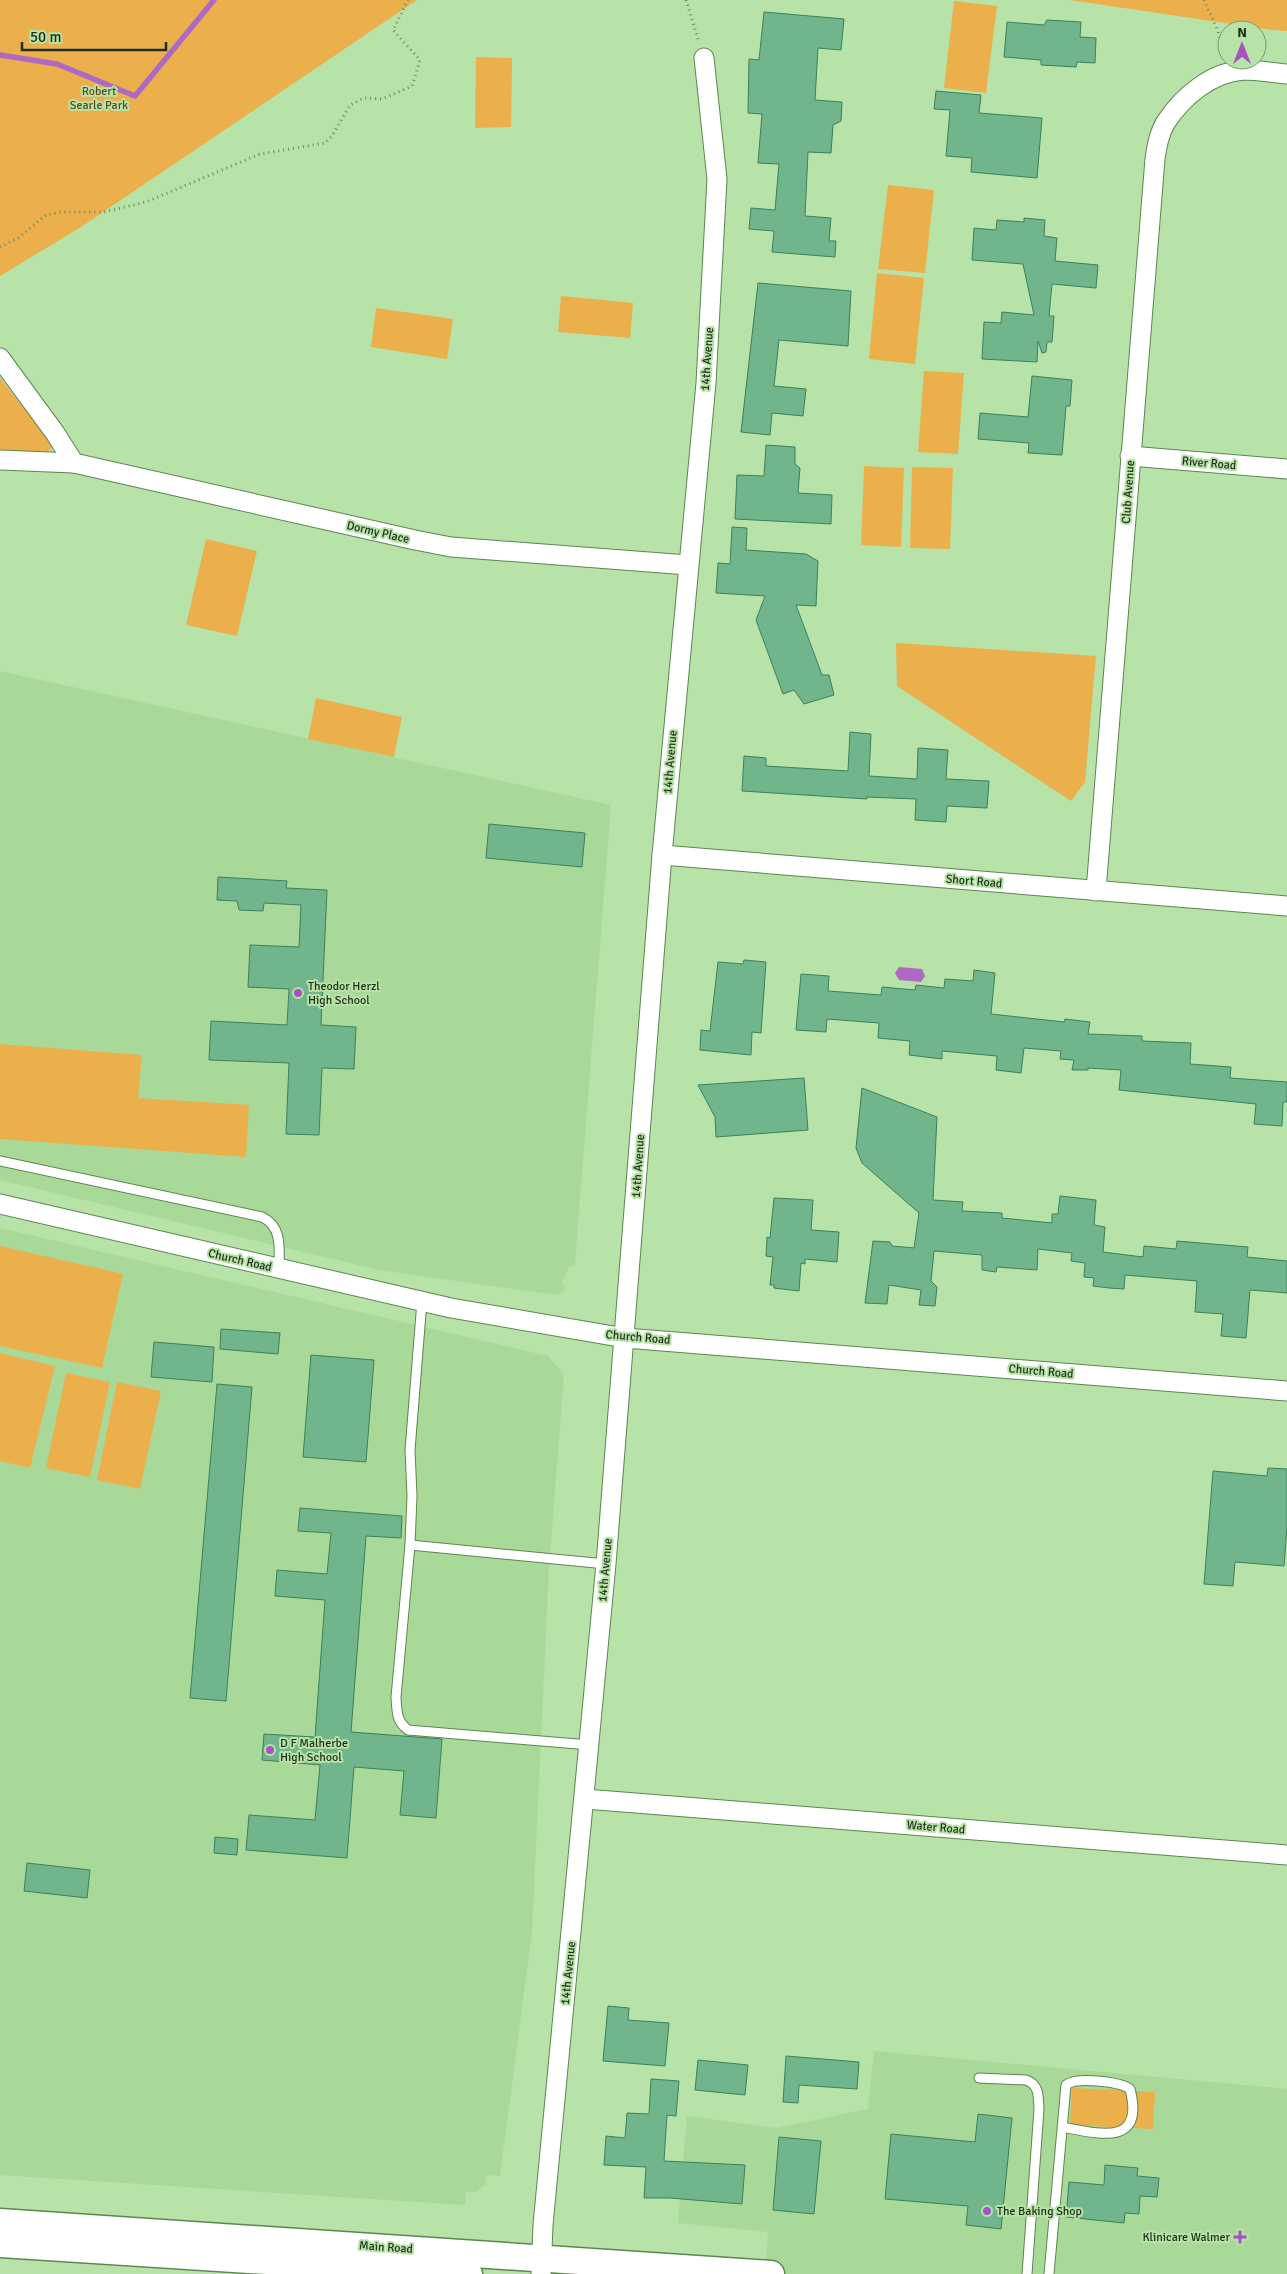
<svg xmlns="http://www.w3.org/2000/svg" width="1287" height="2274" viewBox="0 0 1287 2274" font-family="Signika,sans-serif">
	<style>
		.built { fill: #a9d998 }
		.green { fill: #ebb04b }
		.water { fill: #ae6ac3 }
		.lines { fill: none; stroke-linecap: round; stroke-linejoin: round }
		.stream { stroke: #ae6ac3; stroke-width: 5.5 }
		.building { fill: #71b58d; stroke: #3c805b }
		.lane-casing { stroke: #5e8650; stroke-width: 11 }
		.street-casing { stroke: #5e8650; stroke-width: 21 }
		.secondary-casing { stroke: #5e8650; stroke-width: 29 }
		.path { stroke: #6c8a61; stroke-width: 3; stroke-dasharray: 1 4; stroke-linecap: butt }
		.lane { stroke: #fff; stroke-width: 9 }
		.street { stroke: #fff; stroke-width: 19 }
		.secondary { stroke: #fff; stroke-width: 26 }
		.poi-dot { fill: #a752c1; stroke: #b7e2a8; stroke-width: 2 }
		.labels { text-anchor: middle; stroke-width: 4; stroke-linejoin: round; paint-order: stroke }
		.park-label { font-size: 12px; fill: #62481b; stroke: #b7e2a8 }
		.street-label { font-size: 12px; fill: #1e2f18; stroke: #b7e2a8 }
		.poi-label { font-size: 12px; fill: #1e2f18; stroke: #b7e2a8; text-anchor: start }
	</style>
	<rect width="100%" height="100%" fill="#b7e2a8"/>
	<g class="built">
		<path d="M0 671 611 805 575 1263 569 1267 562 1282 565 1289 557 1295 379 1270 0 1180Z"/>
		<path d="M0 1228 548 1356 564 1375 549 1567 532 1932 500 2176 486 2175 485 2184 476 2192H466L465 2205 0 2175Z"/>
		<path d="M874 2051 1287 2089V2274H765L768 2232 678 2223 687 2116 776 2128 868 2109Z"/>
	</g>
	<g class="green">
		<path d="M0 0H417L81 227 0 276Z"/>
		<path d="M1070 0H1287V31L1272 30Z"/>
		<path d="M954 1 997 6 986 93 944 88Z"/>
		<path d="M476 57 512 58 511 127 475 128Z"/>
		<path d="M888 185 934 190 925 273 878 269Z"/>
		<path d="M877 273 924 278 915 364 869 359Z"/>
		<path d="M561 296 633 303 630 338 558 332Z"/>
		<path d="M376 308 453 319 447 359 371 347Z"/>
		<path d="M924 371 964 373 958 454 918 452Z"/>
		<path d="M0 378 54 446 45 454 0 453Z"/>
		<path d="M864 466 904 468 901 547 861 545Z"/>
		<path d="M912 467 953 468 950 549 910 548Z"/>
		<path d="M206 539 257 551 237 636 186 625Z"/>
		<path d="M896 643 1096 656 1085 782 1071 801 897 686Z"/>
		<path d="M316 698 402 717 394 757 308 739Z"/>
		<path d="M0 1044 142 1055 138 1098 249 1105 246 1157 0 1139Z"/>
		<path d="M0 1246 123 1274 102 1368 0 1346Z"/>
		<path d="M0 1353 55 1366 30 1468 0 1461Z"/>
		<path d="M66 1373 110 1382 90 1477 46 1468Z"/>
		<path d="M117 1382 161 1391 140 1489 97 1480Z"/>
		<path d="M1072 2088 1155 2092 1153 2129 1070 2125Z"/>
	</g>
	<path class="water" d="M899 967 922 969 925 976 921 982 899 980 895 973Z"/>
	<g class="lines">
		<path class="stream" d="M0 55 57 64 135 96 214 0"/>
	</g>
	<g class="building">
		<path d="M764 12 844 19 841 50 818 48 815 100 842 102 841 121 833 125 831 153 808 152 805 216 831 218 829 241H836L835 257 772 252 774 231 749 229 751 208 775 210 779 164 758 163 762 114 748 113 749 59 759 60Z"/>
		<path d="M1047 20 1081 22 1080 37 1096 38 1095 63 1077 62 1076 67 1041 65V60L1004 57 1007 22 1044 25Z"/>
		<path d="M936 91 981 95 979 113 1042 118 1037 178 971 172 972 158 946 156 950 110 934 109Z"/>
		<path d="M1024 218 1045 220 1044 236 1057 238 1055 261 1098 265 1096 288 1052 284 1049 316H1054L1052 342H1047L1046 352 1042 353 1038 341 1037 362 982 359 984 322 1001 323 1002 312 1034 315 1023 264 972 260 974 228 996 230 997 220 1024 222Z"/>
		<path d="M758 283 851 291 848 346 779 340 774 386 806 389 803 416 772 413 770 435 741 432Z"/>
		<path d="M1032 376 1072 380 1070 406H1066L1062 455 1028 453 1029 443 978 439 980 413 1028 417Z"/>
		<path d="M766 445 795 447V464L800 468 798 493 832 495 831 524 735 519 737 475 764 476Z"/>
		<path d="M732 527 747 528 746 550 806 554 818 561 816 606 796 605 822 675H829L834 695 804 704 794 690 783 694 756 620 765 596 716 593 718 563 730 564Z"/>
		<path d="M850 732 871 734 869 776 917 779 918 748 948 750 946 779 989 781 987 808 947 806 946 822 915 820 916 799 867 797V799L742 791 744 756 766 758V766L848 771Z"/>
		<path d="M489 824 585 833 582 867 486 858Z"/>
		<path d="M218 877 287 881 286 888 327 890 321 1025 356 1027 354 1069 322 1068 319 1135 286 1134 289 1063 209 1060 211 1021 287 1025 289 989 248 987 250 945 299 947 301 905 264 903 263 911 239 910 237 901 217 900Z"/>
		<path d="M744 960 766 962 761 1033 752 1032 751 1055 700 1050 701 1030 710 1031 718 962 743 964Z"/>
		<path d="M974 970 995 973 991 1014 1064 1022 1065 1019 1090 1022 1088 1034 1142 1036V1041L1191 1043 1190 1064 1231 1067 1230 1078 1287 1082V1102H1283L1282 1126 1254 1124 1256 1104 1119 1090 1121 1070 1088 1068V1070H1072L1074 1060 1060 1059 1061 1051 1024 1048 1021 1073 996 1070 997 1056 942 1051V1059L909 1055 910 1041 878 1038 879 1023 827 1019 826 1032 796 1030 801 974 829 976 828 991 881 995 882 987 915 990 916 985 944 988 945 979 973 981Z"/>
		<path d="M804 1078 808 1130 716 1137 715 1117 698 1085Z"/>
		<path d="M862 1088 937 1117 933 1200 963 1202 962 1211 1002 1213V1218L1052 1223V1214H1058L1060 1196 1096 1200 1094 1225 1105 1227 1103 1252 1143 1257 1144 1246 1176 1249 1177 1241 1248 1247 1247 1257 1287 1261V1293L1250 1290 1246 1338 1221 1336 1223 1314 1195 1312 1197 1281 1125 1275 1124 1289 1109 1288 1093 1286 1094 1278 1084 1277 1085 1263 1071 1261 1072 1253 1038 1249 1037 1270 997 1267 996 1272 982 1270V1255L934 1251 931 1281 937 1287 935 1306 919 1305 921 1290 889 1285 887 1304 865 1303 873 1241 890 1242 892 1246 914 1248 919 1213 862 1163 856 1148Z"/>
		<path d="M774 1198 813 1200 811 1230 839 1232 837 1262 805 1259V1264L801 1263 799 1291 774 1288V1285H770L773 1257 766 1256 767 1237 770 1238Z"/>
		<path d="M221 1329 280 1333 278 1354 220 1349Z"/>
		<path d="M154 1342 214 1347 212 1382 151 1377Z"/>
		<path d="M311 1355 374 1360 366 1462 303 1457Z"/>
		<path d="M217 1384 252 1387 226 1701 190 1698Z"/>
		<path d="M1268 1468 1287 1469V1527L1284 1566 1235 1562 1233 1586 1204 1584 1213 1471 1267 1476Z"/>
		<path d="M300 1508 402 1516 401 1538 366 1536 351 1732 442 1739 436 1818 400 1815 404 1771 354 1767 347 1858 246 1850 249 1815 315 1820 320 1765 262 1760 264 1734 315 1737 325 1600 275 1596 277 1570 327 1574 331 1533 298 1531Z"/>
		<path d="M215 1837 238 1839 237 1855 214 1853Z"/>
		<path d="M27 1863 90 1870 87 1898 24 1891Z"/>
		<path d="M608 2006 629 2008 628 2020 669 2023 665 2066 603 2061Z"/>
		<path d="M786 2056 859 2062 857 2089 799 2085 798 2103 783 2102Z"/>
		<path d="M698 2060 748 2065 745 2095 695 2090Z"/>
		<path d="M651 2079 679 2081 676 2116 667 2115 664 2161 745 2165 742 2204 670 2198H644L646 2167 604 2165 606 2136 625 2138 627 2113 649 2114Z"/>
		<path d="M978 2114 1012 2118 1001 2229 966 2225 968 2206 885 2199 891 2134 975 2142Z"/>
		<path d="M779 2137 821 2141 814 2214 773 2210Z"/>
		<path d="M1105 2165 1138 2168 1137 2176 1159 2178 1157 2197 1140 2196 1139 2214 1125 2213 1124 2223 1066 2217 1069 2182 1104 2185Z"/>
	</g>
	<g class="lines">
		<g class="lane-casing">
			<g id="lane">
				<path d="M0 1161 262 1217C283 1227 279 1249 279 1269"/>
				<path d="M422 1301 410 1450 412 1496 410 1545 396 1697C397 1711 396 1721 408 1730L590 1745"/>
				<path d="M410 1545 606 1564"/>
				<path d="M979 2078 1026 2080C1040 2085 1038 2097 1039 2109L1027 2274"/>
				<path d="M1049 2274 1066 2085C1076 2077 1118 2081 1130 2089 1145 2147 1099 2134 1062 2127"/>
			</g>
		</g>
		<g class="street-casing">
			<g id="street">
				<path d="M0 358 55 433 74 463"/>
				<path d="M1130 456 1287 469"/>
				<path d="M0 460 74 463 415 540 451 547 688 565"/>
				<path d="M662 855 1287 906"/>
				<path d="M1096 891 1155 159C1157 146 1159 133 1166 122 1183 96 1212 72 1244 70 1258 70 1273 73 1287 74"/>
				<path d="M0 1204 451 1308 625 1338 1287 1391"/>
				<path d="M585 1799 1287 1855"/>
				<path d="M541 2274 543 2225 606 1564 662 855 706 383 717 179 704 58"/>
			</g>
		</g>
		<g class="secondary-casing">
			<g id="secondary">
				<path d="M0 2222 771 2274"/>
				<path d="M0 2244 469 2274"/>
			</g>
		</g>
		<g class="path">
			<path d="M686 0 699 42"/>
			<path d="M1204 0 1218 31 1223 55"/>
			<path d="M0 247 18 238 46 215 60 212H104L146 202 260 154 325 143 332 136 350 105 364 98 382 99 412 86 420 60 393 30 408 0"/>
		</g>
		<use href="#lane" class="lane"/>
		<use href="#street" class="street"/>
		<use href="#secondary" class="secondary"/>
	</g>
	<g class="poi-dot">
		<circle cx="298" cy="993" r="5"/>
		<circle cx="270" cy="1750" r="5"/>
		<circle cx="987" cy="2211" r="5"/>
		<path d="M1237.5 2229.5h5v5h5v5h-5v5h-5v-5h-5v-5h5z"/>
	</g>
	<g class="labels">
		<g class="park-label">
			<text x="99" y="95">Robert<tspan x="99" dy="14">Searle Park</tspan></text>
		</g>
		<g class="street-label">
			<text transform="translate(707 359) rotate(-86)" y="4">14th Avenue</text>
			<text transform="translate(1209 463) rotate(5)" y="4">River Road</text>
			<text transform="translate(1128 492) rotate(-86)" y="4">Club Avenue</text>
			<text transform="translate(378 532) rotate(13)" y="4">Dormy Place</text>
			<text transform="translate(670 762) rotate(-85)" y="4">14th Avenue</text>
			<text transform="translate(974 881) rotate(5)" y="4">Short Road</text>
			<text transform="translate(638 1166) rotate(-86)" y="4">14th Avenue</text>
			<text transform="translate(240 1260) rotate(13)" y="4">Church Road</text>
			<text transform="translate(638 1337) rotate(5)" y="4">Church Road</text>
			<text transform="translate(1041 1371) rotate(5)" y="4">Church Road</text>
			<text transform="translate(605 1570) rotate(-85)" y="4">14th Avenue</text>
			<text transform="translate(936 1827) rotate(5)" y="4">Water Road</text>
			<text transform="translate(568 1973) rotate(-84)" y="4">14th Avenue</text>
			<text transform="translate(386 2247) rotate(4)" y="4">Main Road</text>
		</g>
		<g class="poi-label">
			<text x="308" y="990">Theodor Herzl<tspan x="308" dy="14">High School</tspan></text>
			<text x="280" y="1747">D F Malherbe<tspan x="280" dy="14">High School</tspan></text>
			<text x="997" y="2215">The Baking Shop</text>
			<text x="1230" y="2241" text-anchor="end">Klinicare Walmer</text>
		</g>
	</g>
	<g transform="translate(1242 45)"><circle r="24" fill="#b7e2a8" stroke="#7a9a6e"/>
	<path d="M0-4L9 19L0 12L-9 19Z" fill="#a752c1"/>
	<text y="-8" font-size="14" font-weight="bold" text-anchor="middle" fill="#1e2f18">N</text>
	</g>
	<path d="M22 42v8h144v-8" fill="none" stroke="#1e2f18" stroke-width="2.5"/>
	<text x="30" y="42" font-size="15" fill="#1e2f18" stroke="#b7e2a8" stroke-width="4" paint-order="stroke">50 m</text>
</svg>
